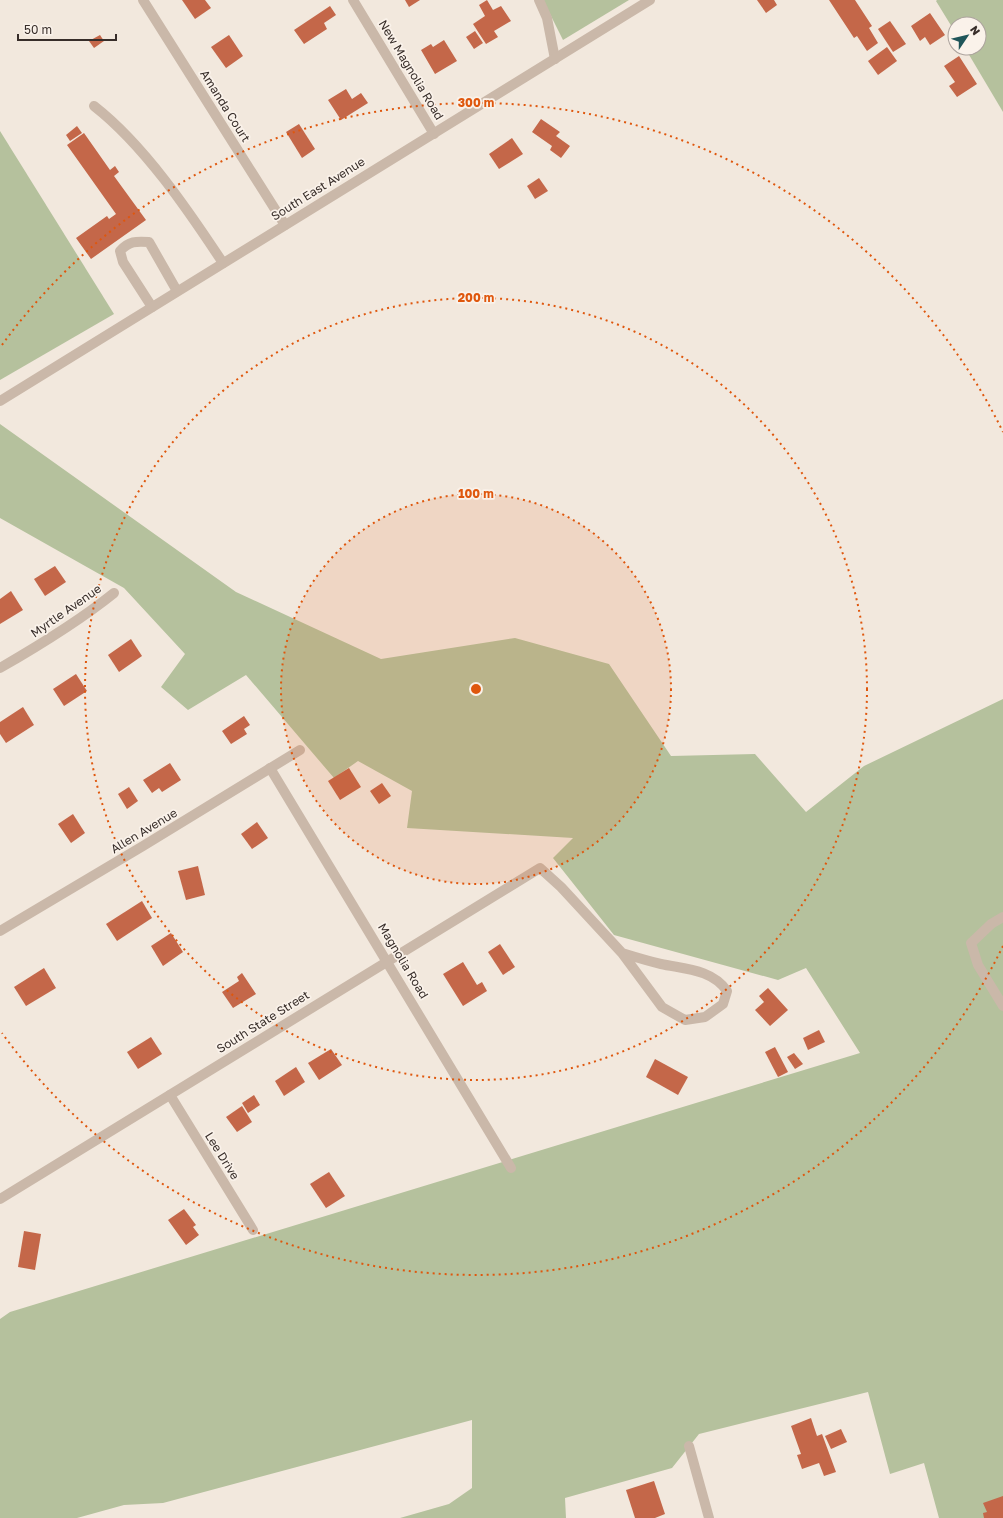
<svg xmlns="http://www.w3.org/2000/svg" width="1003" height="1518" viewBox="0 0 1003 1518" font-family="'Golos Text',sans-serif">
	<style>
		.green { fill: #b5c19d }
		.building { fill: #c46749 }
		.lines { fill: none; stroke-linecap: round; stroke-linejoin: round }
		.minor { stroke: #cab8a9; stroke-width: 10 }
		.ring { fill: none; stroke: #df570d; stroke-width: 2; stroke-dasharray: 2 4 }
		.labels { text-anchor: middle; stroke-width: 3.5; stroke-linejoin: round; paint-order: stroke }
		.street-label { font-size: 12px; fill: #372d29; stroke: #faf2ea }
		.centre { fill: #df570d; stroke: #faf2ea; stroke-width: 2 }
		.ring-label { font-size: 12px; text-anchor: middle; font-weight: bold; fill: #df570d; stroke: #faf2ea; stroke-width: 3.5; stroke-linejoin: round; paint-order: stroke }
	</style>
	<rect width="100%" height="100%" fill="#f2e8dd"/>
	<g class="green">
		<path d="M543 0H629L563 40Z"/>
		<path d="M937 0H1003V112L965 48H979V24H955V32L936 1Z"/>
		<path d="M0 131 114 314 0 380Z"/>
		<path d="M0 424 236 592 381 659 515 638 609 664 671 756 755 754 806 812 864 766 1003 699V1518H939L924 1463 890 1474 868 1392 699 1434 672 1468 565 1498 566 1518H400L449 1504 472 1488V1420L163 1503 124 1505 77 1518H0V1319L10 1312 860 1053 806 968 778 980 614 935 553 858 573 838 407 828 412 791 358 761 334 778 246 675 188 710 161 687 185 654 124 588 0 518Z"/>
	</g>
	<g class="building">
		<path d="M182 0H205L211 8 195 19Z"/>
		<path d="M405 0H420L409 7Z"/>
		<path d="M487 0 493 10 501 6 511 21 494 31 498 37 486 44 473 24 485 16 479 5Z"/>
		<path d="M757 0H774L777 5 766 13Z"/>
		<path d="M829 0H855L872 26 869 28 878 43 867 51 857 36 854 38Z"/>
		<path d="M330 6 336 15 324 23 327 29 304 44 294 30Z"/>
		<path d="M930 13 945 35 930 45 925 37 920 41 911 26Z"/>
		<path d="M890 21 906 44 893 52 878 29Z"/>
		<path d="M475 31 483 43 474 49 466 37Z"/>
		<path d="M100 35 104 41 94 48 89 41Z"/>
		<path d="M229 35 243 56 226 68 211 47Z"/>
		<path d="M444 40 457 61 435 74 421 50 431 44 433 47Z"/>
		<path d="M887 47 897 61 878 75 868 61Z"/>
		<path d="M959 56 977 84 957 97 949 86 955 82 944 66Z"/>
		<path d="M346 89 352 99 361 93 368 103 341 120 328 100Z"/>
		<path d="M541 119 560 132 556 136 570 146 561 158 550 150 552 146 532 132Z"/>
		<path d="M299 124 315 149 302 158 286 132Z"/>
		<path d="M77 126 82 133 70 141 66 135Z"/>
		<path d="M84 133 110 170 115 166 119 172 114 176 146 220 91 259 76 238 107 216 109 219 116 214 67 145Z"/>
		<path d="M512 138 523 154 499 169 489 154Z"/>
		<path d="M539 178 548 191 535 199 527 186Z"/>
		<path d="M55 566 66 582 45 596 34 579Z"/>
		<path d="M11 591 23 610 0 624V599Z"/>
		<path d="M131 639 142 656 119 672 108 655Z"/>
		<path d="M76 674 87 691 64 706 53 689Z"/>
		<path d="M23 707 34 725 6 743 0 734V722Z"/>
		<path d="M244 716 250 725 244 729 247 734 231 744 222 731Z"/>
		<path d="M170 763 181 780 162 792 159 788 152 793 143 780Z"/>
		<path d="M349 768 361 787 340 800 328 781Z"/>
		<path d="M382 783 391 796 379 804 370 791Z"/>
		<path d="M129 787 138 801 127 809 118 794Z"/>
		<path d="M73 814 85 833 71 843 58 824Z"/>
		<path d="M257 822 268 838 252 849 241 834Z"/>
		<path d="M198 866 205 895 186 900 178 871Z"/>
		<path d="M142 901 152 918 117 941 106 924Z"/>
		<path d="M171 933 183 952 163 966 151 946Z"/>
		<path d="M500 944 515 967 503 975 488 952Z"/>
		<path d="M463 962 477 985 482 982 487 991 463 1006 443 974Z"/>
		<path d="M44 968 56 988 26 1006 14 987Z"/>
		<path d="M242 973 256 994 233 1008 222 992 239 981 237 977Z"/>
		<path d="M768 988 788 1010 770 1026 755 1010 764 1002 759 996Z"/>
		<path d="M819 1030 825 1042 808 1050 803 1038Z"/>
		<path d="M151 1037 162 1054 138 1069 127 1052Z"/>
		<path d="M775 1047 788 1072 778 1077 765 1052Z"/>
		<path d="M331 1049 342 1065 319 1080 308 1063Z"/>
		<path d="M794 1053 803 1064 795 1069 787 1057Z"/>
		<path d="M655 1059 688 1077 678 1095 646 1077Z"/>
		<path d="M296 1067 305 1082 284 1096 275 1081Z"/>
		<path d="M254 1095 260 1105 248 1113 242 1103Z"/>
		<path d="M242 1106 252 1122 237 1132 226 1117Z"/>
		<path d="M329 1172 345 1196 326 1208 310 1184Z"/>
		<path d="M184 1209 196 1225 193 1227 199 1235 186 1245 168 1220Z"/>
		<path d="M24 1231 41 1234 35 1270 18 1267Z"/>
		<path d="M811 1418 817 1436 822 1434 836 1472 824 1476 819 1463 802 1469 797 1455 801 1454 791 1426Z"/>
		<path d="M841 1429 847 1442 831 1449 825 1436Z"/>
		<path d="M654 1481 665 1514 655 1518H635L626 1490Z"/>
		<path d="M1003 1496V1518H984L983 1513 987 1512 983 1503Z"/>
	</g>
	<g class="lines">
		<g class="minor">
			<path d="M143 0 285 225"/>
			<path d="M353 0 434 134"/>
			<path d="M539 0 547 18 555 59"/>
			<path d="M94 106C144 145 188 210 223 263"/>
			<path d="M152 307 123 262 120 251C129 241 136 241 149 242L177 291"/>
			<path d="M0 401 650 0"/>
			<path d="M0 668C40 645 78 622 114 593"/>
			<path d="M270 768 511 1168"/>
			<path d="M1003 917 991 924 971 943 978 965 1003 1006"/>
			<path d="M0 931 143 846 300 750"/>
			<path d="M170 1095 253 1230"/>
			<path d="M0 1199 540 868 561 887 622 953 662 1007 685 1020 705 1017 723 1004 727 991C712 969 684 969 661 964 648 961 635 957 622 953"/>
			<path d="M689 1446 709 1518"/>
		</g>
	</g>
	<circle cx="476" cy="689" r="195" fill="#df570d" fill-opacity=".12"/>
	<g class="ring">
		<circle cx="476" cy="689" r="195"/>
		<circle cx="476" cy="689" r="391"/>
		<path d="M1003 946A586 586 0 0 1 2 1033M2 345A586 586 0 0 1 1003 432"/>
	</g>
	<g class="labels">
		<g class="street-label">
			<text transform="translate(411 70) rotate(59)" y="4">New Magnolia Road</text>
			<text transform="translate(225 106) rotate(58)" y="4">Amanda Court</text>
			<text transform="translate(318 189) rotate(-32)" y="4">South East Avenue</text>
			<text transform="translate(66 611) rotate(-35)" y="4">Myrtle Avenue</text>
			<text transform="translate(144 831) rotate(-31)" y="4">Allen Avenue</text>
			<text transform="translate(403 961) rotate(59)" y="4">Magnolia Road</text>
			<text transform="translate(263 1022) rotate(-32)" y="4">South State Street</text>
			<text transform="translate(222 1156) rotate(58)" y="4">Lee Drive</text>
		</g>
	</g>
	<circle cx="476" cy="689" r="6" class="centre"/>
	<g class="ring-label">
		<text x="476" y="107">300 m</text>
		<text x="476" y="302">200 m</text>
		<text x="476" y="498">100 m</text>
	</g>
	<g transform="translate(967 36) rotate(55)"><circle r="19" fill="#faf2ea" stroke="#aca39d"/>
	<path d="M0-3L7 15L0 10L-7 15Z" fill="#1f5559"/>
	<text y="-6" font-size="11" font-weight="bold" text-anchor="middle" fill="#372d29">N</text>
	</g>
	<path d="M18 34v6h98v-6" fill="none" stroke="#372d29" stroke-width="2"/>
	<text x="24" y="34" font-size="12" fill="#372d29" stroke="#faf2ea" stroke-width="3" paint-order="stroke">50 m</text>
</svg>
